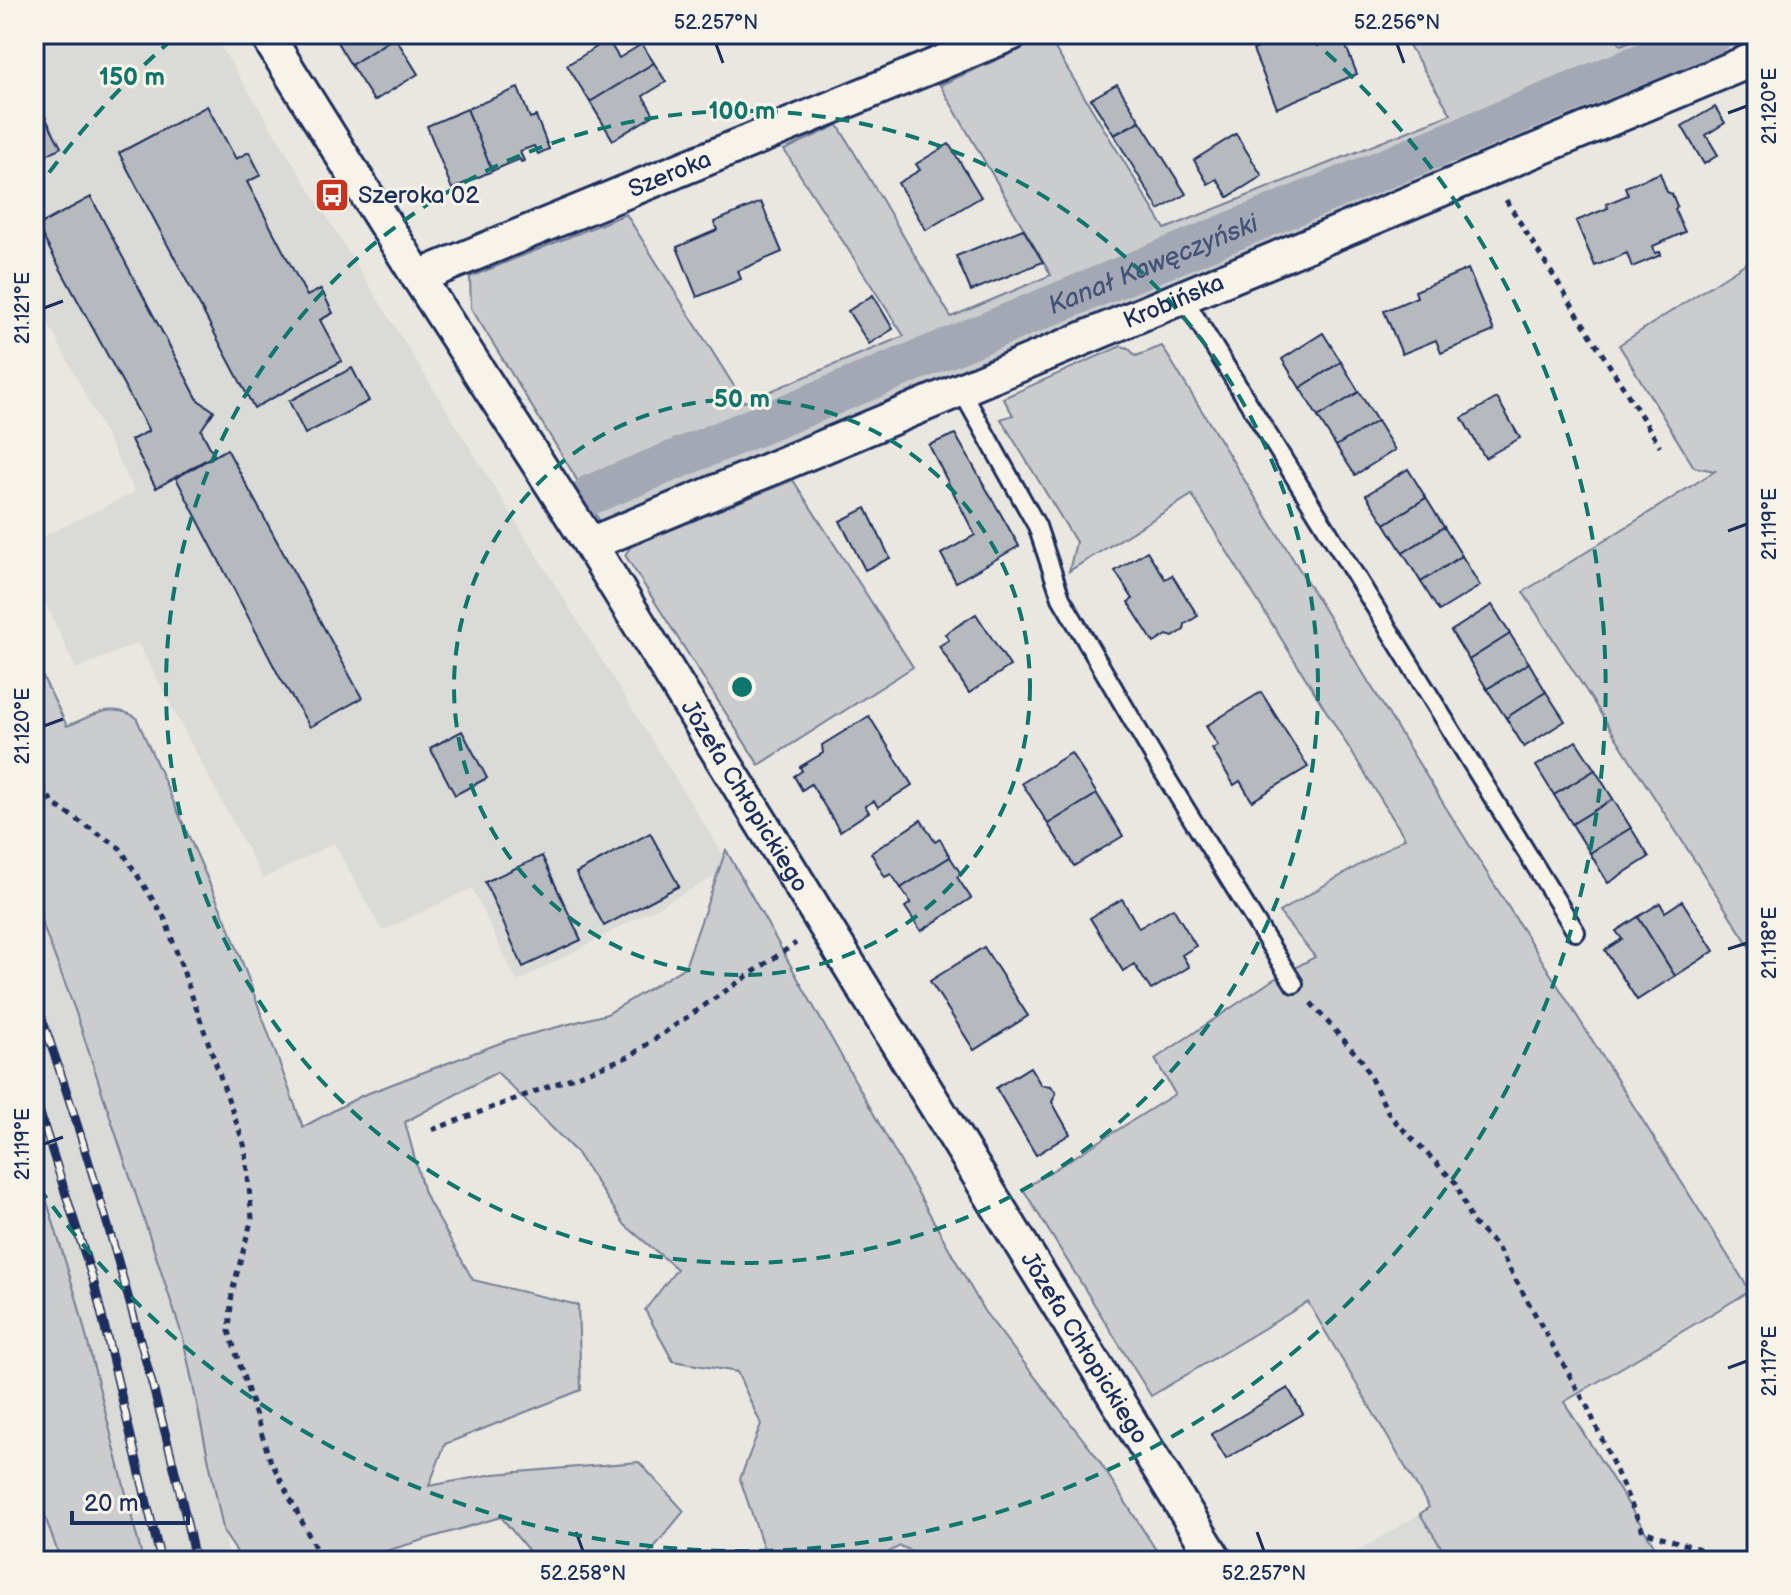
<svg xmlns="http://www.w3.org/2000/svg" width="1791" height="1595" viewBox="0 0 1791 1595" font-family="'Balsamiq Sans',sans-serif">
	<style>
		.built { fill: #dadad6 }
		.green { fill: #cbcccd; stroke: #737e96; stroke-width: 2 }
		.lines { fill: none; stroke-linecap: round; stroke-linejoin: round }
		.canal { stroke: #a3a8b4; stroke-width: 40 }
		.building { fill: #b6babf; stroke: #1b2f5e; stroke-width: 2 }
		.lane-casing { stroke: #1b2f5e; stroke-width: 22 }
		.street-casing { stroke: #1b2f5e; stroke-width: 38 }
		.path { stroke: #1b2f5e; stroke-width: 5; stroke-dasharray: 6 6; stroke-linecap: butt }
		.lane { stroke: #f7f3e8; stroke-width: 16 }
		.street { stroke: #f7f3e8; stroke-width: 32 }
		.rail-casing { stroke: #1b2f5e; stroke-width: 9 }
		.rail { stroke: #f7f3e8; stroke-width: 6; stroke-dasharray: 18; stroke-linecap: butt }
		.ticks { fill: none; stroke: #1b2f5e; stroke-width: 3 }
		.ring { fill: none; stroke: #0f766e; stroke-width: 4; stroke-dasharray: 14 10 }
		.labels { text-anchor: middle; stroke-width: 6; stroke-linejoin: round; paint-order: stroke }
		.street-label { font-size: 24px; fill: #1b2f5e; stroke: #f7f3e8 }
		.poi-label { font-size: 24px; fill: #1b2f5e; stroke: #f7f3e8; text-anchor: start }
		.water-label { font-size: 26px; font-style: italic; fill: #445378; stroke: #f7f3e8 }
		.centre { fill: #0f766e; stroke: #f7f3e8; stroke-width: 4 }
		.ring-label { font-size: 24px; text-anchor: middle; font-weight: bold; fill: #0f766e; stroke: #f7f3e8; stroke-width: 6; stroke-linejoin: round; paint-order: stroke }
		.neatline { fill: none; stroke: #1b2f5e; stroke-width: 3 }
		.ticks-label { font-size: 20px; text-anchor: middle; fill: #1b2f5e }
	</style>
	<rect width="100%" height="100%" fill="#eae7e0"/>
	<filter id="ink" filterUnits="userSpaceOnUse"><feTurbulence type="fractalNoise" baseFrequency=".0125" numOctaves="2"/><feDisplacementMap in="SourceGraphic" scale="16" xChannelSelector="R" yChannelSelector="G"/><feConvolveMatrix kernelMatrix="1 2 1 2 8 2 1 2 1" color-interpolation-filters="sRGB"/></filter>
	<g filter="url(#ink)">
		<g class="built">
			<path d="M34 34H213L731 868 517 982 472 888 382 931 334 843 263 879 138 643 76 669 34 578V541L135 492 34 295Z"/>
			<path d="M34 902 75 1010 183 1338 230 1561H34Z"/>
			<path d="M1420 1514 1450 1561H1340Z"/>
		</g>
		<g class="green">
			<path d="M1402 34H1614L1621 45 1647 34H1757V41L601 524 573 473 471 308 470 277 626 214 744 402 904 336 784 150 838 125 951 317 1051 275 940 85 1048 37 1165 229 1451 114Z"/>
			<path d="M1757 256V958L1523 592 1715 471 1694 467 1619 345Z"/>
			<path d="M1121 346 1128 348 1136 356 1162 346 1448 811 1750 1291 1564 1402 1664 1561H1450L1420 1514 1429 1507 1308 1302 1151 1396 1023 1189 1175 1094 1155 1059 1274 979 1315 957 1279 912 1405 838 1192 495 1069 571 1076 542 1001 419 1013 415 1003 398Z"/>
			<path d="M793 480 913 667 759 765 625 555 631 546Z"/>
			<path d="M34 659 67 726C93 716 109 702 136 717L231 932 303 1127 361 1096 508 1040 607 1014 685 967 726 850 984 1311 1096 1456 1163 1561H935L900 1546 873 1561H768L740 1479 761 1424 737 1372 673 1361 645 1310 677 1269 625 1225 576 1152 497 1072 405 1122 424 1193 473 1280 578 1305 581 1390 445 1444 429 1486 494 1474 639 1462 684 1511 643 1561H537L501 1517 362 1558 361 1561H243L224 1533 183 1338 75 1010 34 902Z"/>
			<path d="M34 1159 77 1300 143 1561H61L34 1486Z"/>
		</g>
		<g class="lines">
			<path class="canal" id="s1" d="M592 494 1713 34"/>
		</g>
		<g class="building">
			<path d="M332 34H393L395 37 351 65Z"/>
			<path d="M1291 34H1341L1357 74 1277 108 1253 50Z"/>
			<path d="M395 37 418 74 374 101 351 65Z"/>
			<path d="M608 40 619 58 642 44 654 63 590 102 567 65Z"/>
			<path d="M654 63 666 82 643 96 654 115 613 140 590 102Z"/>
			<path d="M1117 84 1140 121 1114 135 1091 99Z"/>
			<path d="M518 88 530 118 536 116 549 149 538 154 534 146 520 151 524 161 521 162 520 159 492 171 467 109Z"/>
			<path d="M34 96 61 147 34 162Z"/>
			<path d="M207 106 236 159 249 152 261 175 247 182 307 296 321 289 333 313 320 320 342 361 254 408 119 153Z"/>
			<path d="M1715 107 1725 123 1706 135 1718 155 1704 164 1682 126Z"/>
			<path d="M467 109 492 171 452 189 427 126Z"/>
			<path d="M1140 121 1186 194 1159 210 1114 135Z"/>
			<path d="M1236 134 1262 176 1228 197 1217 179 1208 184 1194 160Z"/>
			<path d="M949 144 981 197 926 230 898 183 920 170 916 164Z"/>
			<path d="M1660 173 1667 192 1672 194 1677 206 1675 210 1685 232 1653 246 1655 253 1660 252 1661 255 1632 267 1627 253 1595 266 1576 221 1608 208 1606 204 1628 195 1625 187Z"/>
			<path d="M91 197 198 400 214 411 201 430 214 455 156 488 131 440 149 431 37 226Z"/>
			<path d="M761 202 782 252 738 271 741 279 697 297 677 247 717 230 714 222Z"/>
			<path d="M1023 229 1043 262 971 291 956 256Z"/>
			<path d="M1468 269 1494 331 1441 353 1436 340 1402 354 1384 311 1417 297 1415 291Z"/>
			<path d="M873 295 893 329 869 344 848 311Z"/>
			<path d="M1323 333 1341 362 1300 388 1282 359Z"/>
			<path d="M1341 362 1359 392 1318 417 1300 388Z"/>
			<path d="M352 368 369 401 305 434 289 401Z"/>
			<path d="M1359 392 1377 421 1336 446 1318 417Z"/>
			<path d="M1497 398 1520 438 1485 458 1462 418Z"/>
			<path d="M1377 421 1395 450 1355 475 1336 446Z"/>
			<path d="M955 434 1019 546 956 582 941 554 975 535 929 445Z"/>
			<path d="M227 449 362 698 310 727 279 676 176 478Z"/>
			<path d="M1408 469 1426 498 1385 524 1366 495Z"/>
			<path d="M1426 498 1444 527 1403 553 1385 524Z"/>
			<path d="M866 508 890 558 865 570 840 521Z"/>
			<path d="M1444 527 1462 556 1421 582 1403 553Z"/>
			<path d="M1147 551 1165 579 1172 575 1198 616 1185 624 1184 630 1173 637 1167 635 1154 643 1128 602 1133 599 1115 571Z"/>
			<path d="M1462 556 1480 586 1439 611 1421 582Z"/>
			<path d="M1492 605 1510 634 1469 660 1451 631Z"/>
			<path d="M976 614 1010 666 969 693 939 646 949 640 945 634Z"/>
			<path d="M1510 634 1529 663 1487 689 1469 660Z"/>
			<path d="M1529 663 1546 692 1506 718 1487 689Z"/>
			<path d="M1261 692 1308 767 1252 801 1240 781 1234 785 1212 749 1218 746 1206 726Z"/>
			<path d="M1546 692 1565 721 1524 747 1506 718Z"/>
			<path d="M869 716 912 785 878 807 874 801 865 806 869 812 840 831 811 784 802 790 794 776 802 771 800 767 823 753 822 745Z"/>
			<path d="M462 731 487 778 455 795 430 748Z"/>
			<path d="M1576 741 1595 770 1554 795 1536 766Z"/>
			<path d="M1071 753 1097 794 1048 824 1022 783Z"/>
			<path d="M1595 770 1613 799 1572 824 1554 795Z"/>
			<path d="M1097 794 1123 836 1074 866 1048 824Z"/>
			<path d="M1613 799 1631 828 1590 853 1572 824Z"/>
			<path d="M921 820 935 842 940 839 950 857 901 888 891 874 885 877 871 853Z"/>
			<path d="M1631 828 1649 857 1608 883 1590 853Z"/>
			<path d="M650 833 679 886 604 926 576 873Z"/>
			<path d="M542 856 581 940 523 967 485 882Z"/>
			<path d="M950 857 961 874 957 877 971 898 921 931 905 907 911 903 901 888Z"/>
			<path d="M1122 899 1139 928 1173 908 1196 946 1182 955 1189 967 1151 990 1134 964 1123 971 1090 918Z"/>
			<path d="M1682 901 1714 951 1675 976 1638 917 1660 903 1665 912Z"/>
			<path d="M1638 917 1675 976 1637 1000 1605 950 1622 939 1616 931Z"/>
			<path d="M984 947 1028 1016 974 1050 930 981Z"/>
			<path d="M1030 1067 1041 1085 1051 1086 1056 1093 1052 1102 1070 1134 1036 1155 996 1088Z"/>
			<path d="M1288 1388 1303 1414 1226 1459 1211 1434Z"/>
		</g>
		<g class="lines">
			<g class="lane-casing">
				<g id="lane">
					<path d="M943 34 951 59"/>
					<path d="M1183 297 1576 932"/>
					<path d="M960 388 1037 526 1061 598 1158 764 1294 984"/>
				</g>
			</g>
			<g class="street-casing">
				<g id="street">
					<path id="s2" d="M266 34 418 277 590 544 1216 1561"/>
					<path id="s3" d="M418 277 1011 34"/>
					<path id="s4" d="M590 544 1757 58"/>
				</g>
			</g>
			<g class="path">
				<path d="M1506 200 1660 446"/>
				<path d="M34 778 55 805 120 848 165 919 245 1147 252 1218 232 1292 229 1331 269 1457 322 1561"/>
				<path d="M1311 1003 1362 1061 1390 1116 1456 1183 1472 1222 1496 1245 1588 1408 1643 1531 1703 1550 1710 1561"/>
				<path d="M432 1130 630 1056 796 943"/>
			</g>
			<use href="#lane" class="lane"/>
			<use href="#street" class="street"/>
			<g class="rail-casing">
				<g id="rail">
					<path d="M34 996C72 1102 104 1209 134 1318 156 1398 179 1479 195 1561"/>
					<path d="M34 1094 94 1283 161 1561"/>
					<path d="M34 1551 38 1561"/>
				</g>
			</g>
			<use href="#rail" class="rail"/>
		</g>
	</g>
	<path class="ticks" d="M716 44 723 63M1397 44 1404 63M1728 113 1747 106M44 308 63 301M1728 531 1747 524M44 726 63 719M1728 949 1747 943M44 1144 63 1137M1728 1368 1747 1361M576 1532 583 1551M1257 1532 1264 1551"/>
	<g class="ring">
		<circle cx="742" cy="687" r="288"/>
		<circle cx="742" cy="687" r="576"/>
		<path d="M35 192A863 863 0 0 1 176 36M1308 36A863 863 0 1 1 35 1182"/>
	</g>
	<defs>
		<g id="bus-square" transform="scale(1.8)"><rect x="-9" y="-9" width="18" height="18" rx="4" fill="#c8321e" stroke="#f7f3e8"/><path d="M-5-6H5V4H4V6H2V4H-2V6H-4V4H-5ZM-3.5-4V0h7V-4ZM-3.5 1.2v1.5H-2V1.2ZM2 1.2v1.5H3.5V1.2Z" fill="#fff"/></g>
	</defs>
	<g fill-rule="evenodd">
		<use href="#bus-square" x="332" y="195"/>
	</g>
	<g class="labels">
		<g class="street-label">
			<text dy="8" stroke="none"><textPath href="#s3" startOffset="272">Szeroka</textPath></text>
			<text dy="8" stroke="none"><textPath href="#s4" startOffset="632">Krobińska</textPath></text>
			<text dy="8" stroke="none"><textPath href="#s2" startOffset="900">Józefa Chłopickiego</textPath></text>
			<text dy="8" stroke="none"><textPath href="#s2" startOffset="1548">Józefa Chłopickiego</textPath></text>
		</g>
		<g class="poi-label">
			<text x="358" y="203">Szeroka 02</text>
		</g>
		<g class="water-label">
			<text dy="9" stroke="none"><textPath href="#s1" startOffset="606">Kanał Kawęczyński</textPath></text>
		</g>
	</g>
	<circle cx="742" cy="687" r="12" class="centre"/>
	<g class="ring-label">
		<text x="132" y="85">150 m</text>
		<text x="742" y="119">100 m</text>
		<text x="742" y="407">50 m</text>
	</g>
	<rect width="1791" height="1595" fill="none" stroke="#f7f3e8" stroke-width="88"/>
	<path d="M72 1511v12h116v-12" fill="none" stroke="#1b2f5e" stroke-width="4"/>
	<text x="84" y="1511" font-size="24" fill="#1b2f5e" stroke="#f7f3e8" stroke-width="6" paint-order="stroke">20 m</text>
	<rect x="44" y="44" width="1703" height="1507" class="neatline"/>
	<g class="ticks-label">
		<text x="716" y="29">52.257°N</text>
		<text x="1397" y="29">52.256°N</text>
		<text transform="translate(1769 106) rotate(-90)" y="7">21.120°E</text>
		<text transform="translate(22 308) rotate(-90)" y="7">21.121°E</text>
		<text transform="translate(1769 524) rotate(-90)" y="7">21.119°E</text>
		<text transform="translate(22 726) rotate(-90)" y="7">21.120°E</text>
		<text transform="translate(1769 943) rotate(-90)" y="7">21.118°E</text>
		<text transform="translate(22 1144) rotate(-90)" y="7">21.119°E</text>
		<text transform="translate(1769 1361) rotate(-90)" y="7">21.117°E</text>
		<text x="583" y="1580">52.258°N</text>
		<text x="1264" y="1580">52.257°N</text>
	</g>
</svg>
